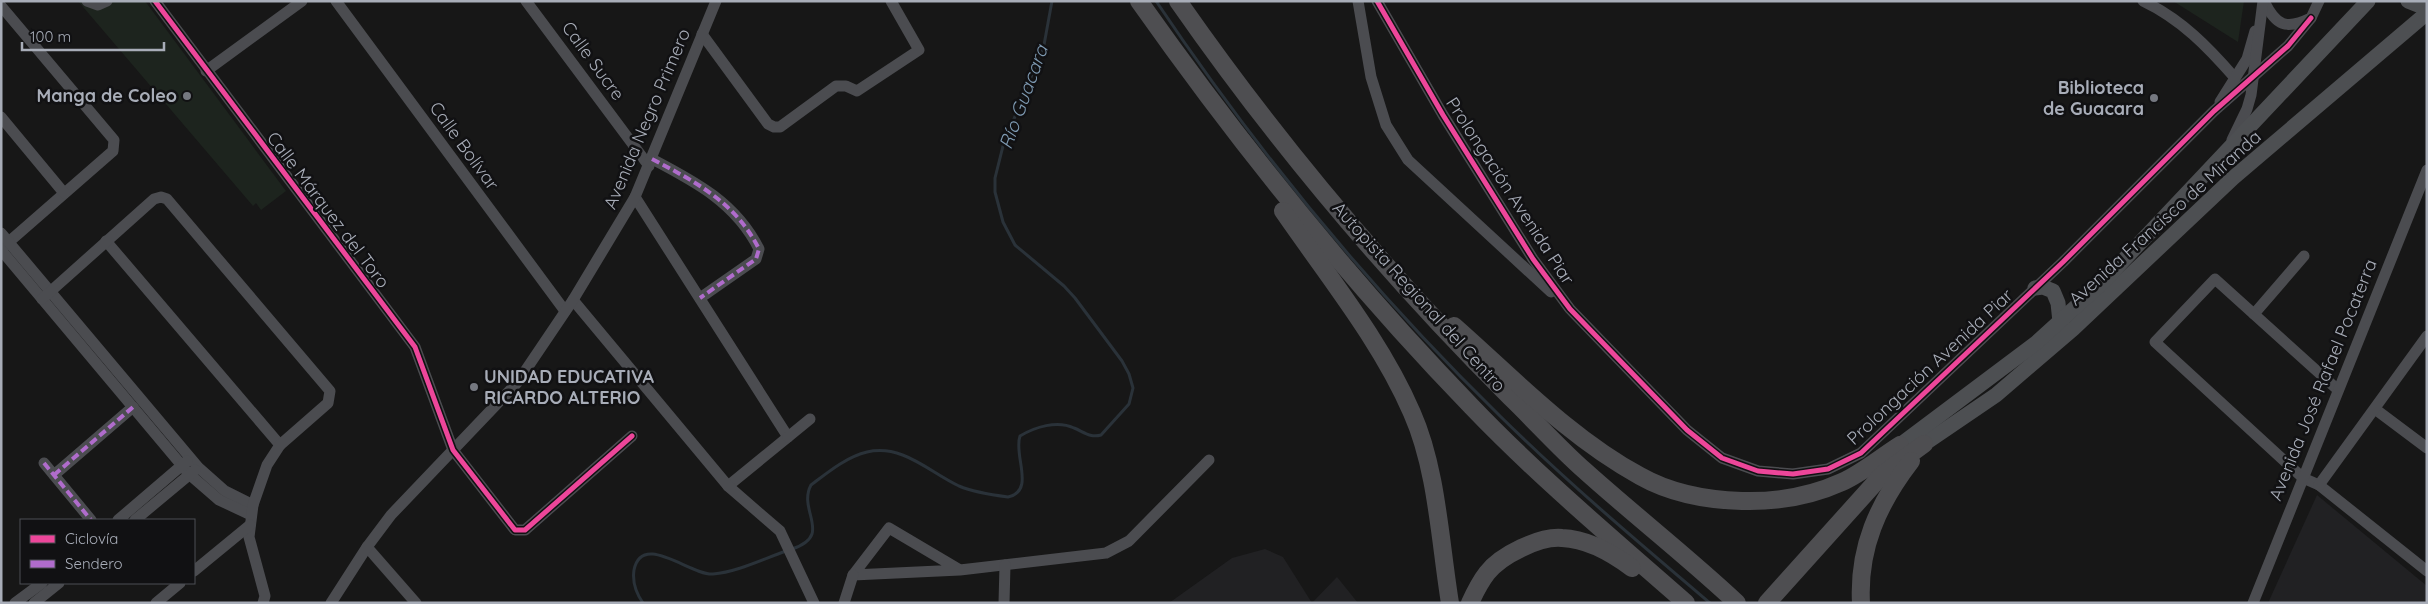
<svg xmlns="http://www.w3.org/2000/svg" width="2428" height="604" viewBox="0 0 2428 604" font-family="Quicksand,sans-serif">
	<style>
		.built { fill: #212123 }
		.green { fill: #1d241e }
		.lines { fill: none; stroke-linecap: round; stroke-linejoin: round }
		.stream { stroke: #2a3239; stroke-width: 3 }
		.minor { stroke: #4b4c50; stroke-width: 11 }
		.major { stroke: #4d4f52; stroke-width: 15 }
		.highway { stroke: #4e4e51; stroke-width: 18 }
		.quiet { stroke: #b06ccc; stroke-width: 4; stroke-dasharray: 8 4; stroke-linecap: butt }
		.cycleway-casing { stroke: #111113; stroke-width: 8 }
		.cycleway { stroke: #ed469a; stroke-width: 5 }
		.poi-dot { fill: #757880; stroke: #111113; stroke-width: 2 }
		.labels { text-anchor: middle; stroke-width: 5; stroke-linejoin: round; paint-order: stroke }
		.street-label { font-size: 18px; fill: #a8adb8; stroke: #111113 }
		.poi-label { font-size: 18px; font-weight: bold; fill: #a8adb8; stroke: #111113; text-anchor: end }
		.water-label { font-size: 19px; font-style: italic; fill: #7f9bb3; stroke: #111113 }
	</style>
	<rect width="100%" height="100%" fill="#171717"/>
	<g class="built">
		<path d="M2317 495 2427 586V603H2268Z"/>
		<path d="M1265 549 1283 557 1312 603H1169L1232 558Z"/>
		<path d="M1337 577 1358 603H1312Z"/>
	</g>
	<g class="green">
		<path d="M78 1H145L286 191 261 210 256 203 253 206Z"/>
		<path d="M2173 1H2244L2238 42Z"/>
	</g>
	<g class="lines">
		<g class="stream">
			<path d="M1156 1C1256 150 1372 291 1500 416 1567 482 1638 542 1710 603"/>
			<path d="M792 549C834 535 797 511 811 485 827 473 846 457 867 452 903 444 929 472 959 486 973 492 992 495 1008 497 1036 491 1013 455 1020 436 1035 427 1057 420 1074 428 1084 432 1090 438 1101 435L1129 404 1133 388 1129 374 1122 361 1075 298 1064 286 1015 245 1003 222 995 192V178L1003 146 1044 45 1052 1"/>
			<path d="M643 603C636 593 632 583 634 570 642 531 691 576 713 574 737 572 763 559 786 551"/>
		</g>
		<g class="minor">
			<path d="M87 1 98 5 107 1"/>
			<path d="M155 1 415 347 453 450 515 530H525L632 436"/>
			<path d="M336 1 565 311"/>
			<path d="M526 1 649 166"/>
			<path d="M1358 1 1371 77 1386 125 1408 160 1551 292"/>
			<path d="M1377 1 1443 115 1533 259 1570 309 1687 430 1722 458 1758 471 1793 474 1828 469 1861 453 2063 262 2214 111 2288 46 2311 18"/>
			<path d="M2143 1C2181 19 2208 47 2235 78"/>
			<path d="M2264 1C2276 26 2286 30 2311 18L2319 1"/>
			<path d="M1 6 114 140 113 151 3 247"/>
			<path d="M702 34 768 124 774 127H780L836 86H846L857 91 919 50 891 1"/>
			<path d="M206 71 302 1"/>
			<path d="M2220 102 2247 59 2255 31"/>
			<path d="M1 117 64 193"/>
			<path d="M2232 140 2247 109 2251 95 2263 1"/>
			<path d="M652 159C696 182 736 203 759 249L756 259 700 298"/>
			<path d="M635 197 788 437 728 486"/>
			<path d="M1 233 198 467 225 491 253 505"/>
			<path d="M106 241 280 445"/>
			<path d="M1 250 189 474 219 500 251 515"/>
			<path d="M42 299 154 199 161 197 167 199 330 391 328 403 280 445 267 465 253 505 249 537 265 596 263 603"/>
			<path d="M573 300 728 486 780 531 814 603"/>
			<path d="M2254 314 2304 256"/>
			<path d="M2338 390 2215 279 2155 342 2303 478 2319 485 2427 571"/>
			<path d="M2375 409 2427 448"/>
			<path d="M788 437 810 419"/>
			<path d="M44 463 91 520"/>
			<path d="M54 475 133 407"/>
			<path d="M2319 485 2427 336"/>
			<path d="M118 520 187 461"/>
			<path d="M135 520 195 470"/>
			<path d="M367 547 416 603"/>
			<path d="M960 570 889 528 853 575 960 570 1106 553 1129 541 1209 460"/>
			<path d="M194 571 250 525"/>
			<path d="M15 603 42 583"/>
			<path d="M34 603 59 583"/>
			<path d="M156 603 180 583"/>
			<path d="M331 603 367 547 391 515 517 383 573 300 635 197 716 1"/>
			<path d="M844 603 853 575"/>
			<path d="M1004 603 1005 565"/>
			<path d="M2253 603 2427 170"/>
		</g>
		<g class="major">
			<path d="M2408 1 2418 5H2427"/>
			<path d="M2035 288 2043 287 2053 291 2058 303 2060 322"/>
			<path d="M1924 444 1996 395 2073 329 2233 178 2427 13"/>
			<path d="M1900 445 2036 343 2103 282 2368 1"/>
		</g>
		<g class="highway">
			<path d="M1139 1C1240 144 1349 280 1471 406 1538 476 1613 539 1686 603"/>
			<path d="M1178 1C1277 143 1388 275 1510 397 1535 421 1558 447 1584 470 1634 515 1688 557 1737 603"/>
			<path d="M1283 211C1327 275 1381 341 1412 413 1437 469 1440 542 1450 603"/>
			<path d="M1454 326C1513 378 1570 438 1640 476 1670 493 1708 500 1742 501 1777 502 1811 496 1842 482 1862 473 1881 457 1900 445"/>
			<path d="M1470 603C1475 592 1480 582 1487 573 1501 555 1540 536 1562 538 1588 539 1612 553 1632 568"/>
			<path d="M1767 603 1883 474 1924 444"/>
			<path d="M1861 603C1858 548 1878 504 1911 461"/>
		</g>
		<g class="quiet">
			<path d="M652 159C696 182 736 203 759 249L756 259 700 298"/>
			<path d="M44 463 91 520"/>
			<path d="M54 475 133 407"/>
		</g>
		<g class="cycleway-casing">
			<g id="cycleway">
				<path d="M155 1 415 347 453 450 515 530H525L632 436"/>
				<path d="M1377 1 1443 115 1533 259 1570 309 1687 430 1722 458 1758 471 1793 474 1828 469 1861 453 2063 262 2214 111 2288 46 2311 18"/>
			</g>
		</g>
		<use href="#cycleway" class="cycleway"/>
	</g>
	<g class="poi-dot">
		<circle cx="187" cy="96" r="5"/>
		<circle cx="2154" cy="98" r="5"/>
		<circle cx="474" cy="387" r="5"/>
	</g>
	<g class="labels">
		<g class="street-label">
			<text transform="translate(593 61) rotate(54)" y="6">Calle Sucre</text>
			<text transform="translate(647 119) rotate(-67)" y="6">Avenida Negro Primero</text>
			<text transform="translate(464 146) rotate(54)" y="6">Calle Bolívar</text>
			<text transform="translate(1510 191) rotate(57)" y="6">Prolongación Avenida Piar</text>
			<text transform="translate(328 210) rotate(53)" y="6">Calle Márquez del Toro</text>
			<text transform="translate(2165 218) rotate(-42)" y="6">Avenida Francisco de Miranda</text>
			<text transform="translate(1419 297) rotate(48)" y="6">Autopista Regional del Centro</text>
			<text transform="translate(1930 367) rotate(-43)" y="6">Prolongación Avenida Piar</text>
			<text transform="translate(2323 380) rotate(-68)" y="6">Avenida José Rafael Pocaterra</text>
		</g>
		<g class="poi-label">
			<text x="2144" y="94">Biblioteca<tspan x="2144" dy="21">de Guacara</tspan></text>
			<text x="177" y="102">Manga de Coleo</text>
			<text x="484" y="383" text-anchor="start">UNIDAD EDUCATIVA<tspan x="484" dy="21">RICARDO ALTERIO</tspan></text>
		</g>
		<g class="water-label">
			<text transform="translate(1023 97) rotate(-70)" y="7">Río Guacara</text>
		</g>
	</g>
	<rect width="2428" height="604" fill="none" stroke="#a8adb8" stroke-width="5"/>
	<rect x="20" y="519" width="175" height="65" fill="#111113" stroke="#4d4f55"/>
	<rect x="30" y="535" width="25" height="8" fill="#ed469a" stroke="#4d4f55"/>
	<text x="65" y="544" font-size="15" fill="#a8adb8">Ciclovía</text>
	<rect x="30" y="560" width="25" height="8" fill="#b06ccc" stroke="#4d4f55"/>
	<text x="65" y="569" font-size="15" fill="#a8adb8">Sendero</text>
	<path d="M22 42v8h142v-8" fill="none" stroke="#a8adb8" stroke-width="2.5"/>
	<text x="30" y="42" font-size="15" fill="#a8adb8" stroke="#111113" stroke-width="4" paint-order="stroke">100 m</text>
</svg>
